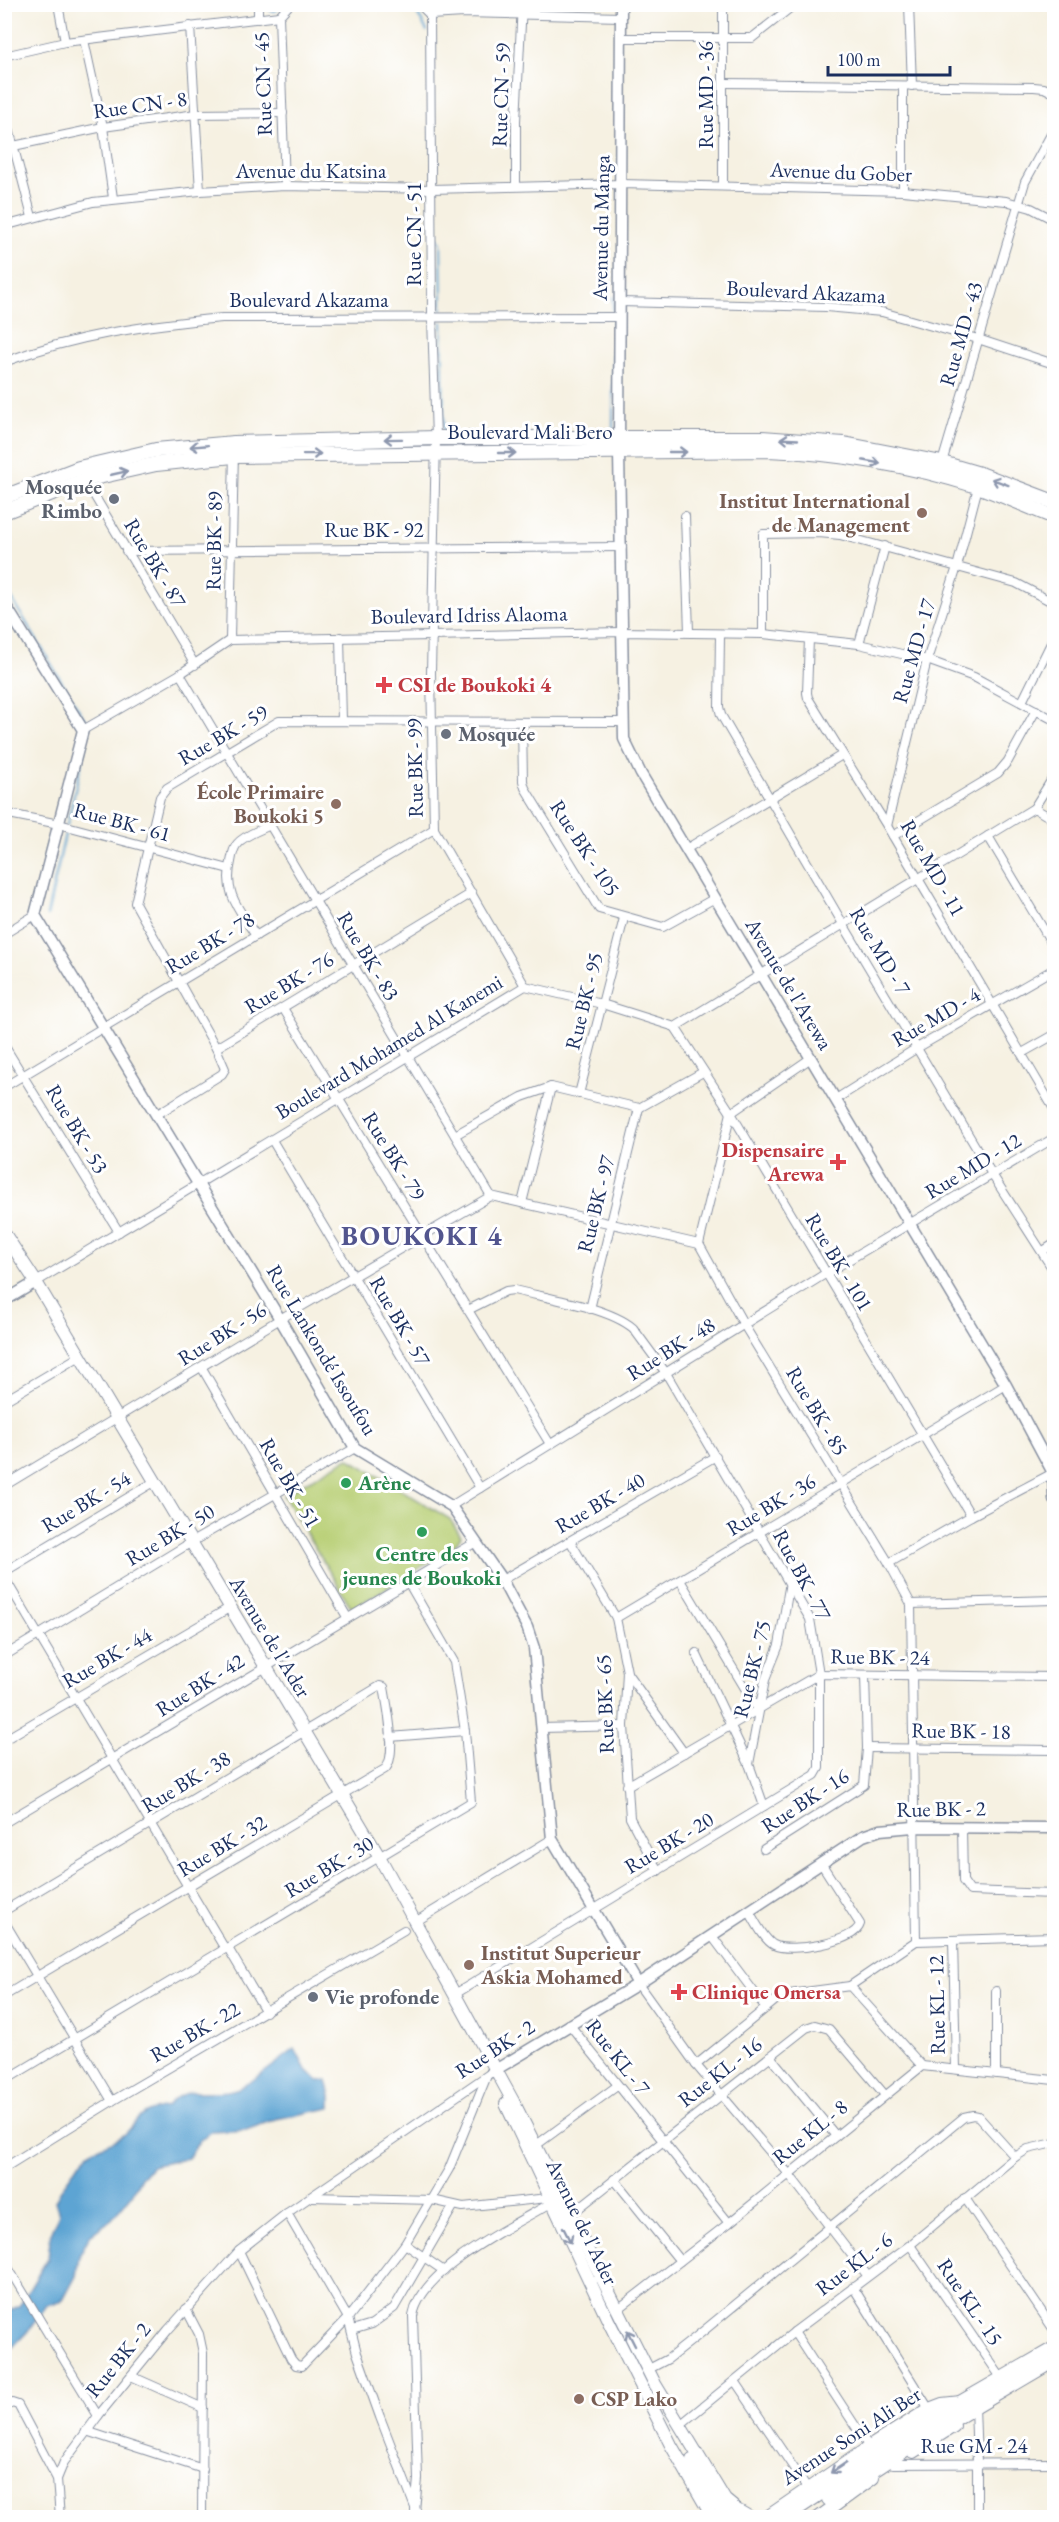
<svg xmlns="http://www.w3.org/2000/svg" width="1059" height="2522" viewBox="0 0 1059 2522" font-family="'EB Garamond',serif">
	<style>
		.green { fill: #b8cf74; stroke: #6a7f69; stroke-width: 1.5 }
		.water { fill: #5da4d3; stroke: #3c6a98; stroke-width: 1.5 }
		.lines { fill: none; stroke-linecap: round; stroke-linejoin: round }
		.stream { stroke: #5da4d3; stroke-width: 2 }
		.minor-casing { stroke: #8890a0; stroke-width: 10 }
		.tertiary-casing { stroke: #8890a0; stroke-width: 13 }
		.secondary-casing { stroke: #8890a0; stroke-width: 14 }
		.primary-casing { stroke: #8890a0; stroke-width: 16 }
		.minor { stroke: #fff; stroke-width: 8 }
		.tertiary { stroke: #fff; stroke-width: 10 }
		.secondary { stroke: #fff; stroke-width: 12 }
		.primary { stroke: #fff; stroke-width: 14 }
		.oneway { stroke: #8d97ae }
		.worship-dot { fill: #6b7280; stroke: #fff; stroke-width: 2 }
		.education-dot { fill: #8d6e63; stroke: #fff; stroke-width: 2 }
		.health-dot { fill: #e0444e; stroke: #fff; stroke-width: 2 }
		.leisure-dot { fill: #2e9e5b; stroke: #fff; stroke-width: 2 }
		.labels { text-anchor: middle; stroke-width: 6; stroke-linejoin: round; paint-order: stroke }
		.street-label { font-size: 21px; fill: #1b2f5e; stroke: #fff }
		.worship-label { font-size: 21px; font-weight: bold; fill: #5b616d; stroke: #fff; text-anchor: start }
		.education-label { font-size: 21px; font-weight: bold; fill: #785e54; stroke: #fff; text-anchor: end }
		.health-label { font-size: 21px; font-weight: bold; fill: #be3a42; stroke: #fff; text-anchor: start }
		.leisure-label { font-size: 21px; font-weight: bold; fill: #27864d; stroke: #fff; text-anchor: start }
		.district-label { font-size: 27px; font-weight: bold; letter-spacing: 1.5px; fill: #52558e; stroke: #fff }
	</style>
	<rect width="100%" height="100%" fill="#fff"/>
	<filter id="ink" filterUnits="userSpaceOnUse"><feTurbulence type="fractalNoise" baseFrequency=".0167" numOctaves="2"/><feDisplacementMap in="SourceGraphic" scale="12" xChannelSelector="R" yChannelSelector="G"/><feConvolveMatrix kernelMatrix="1 2 1 2 8 2 1 2 1" color-interpolation-filters="sRGB"/></filter>
	<filter id="wash" filterUnits="userSpaceOnUse"><feTurbulence type="fractalNoise" baseFrequency=".008" numOctaves="4" result="noise"/><feDisplacementMap in="SourceGraphic" scale="24" xChannelSelector="R" yChannelSelector="G"/><feGaussianBlur stdDeviation="1.35" result="paint"/><feColorMatrix in="noise" values="0 0 0 0 0 0 0 0 0 0 0 0 0 0 0 0 0 1.4 0 .05"/><feComposite in="paint" operator="in"/></filter>
	<g filter="url(#wash)">
		<rect width="100%" height="100%" fill="#f6f1e2"/>
		<path class="green" d="M348 1458 450 1519 461 1536 453 1548 352 1609 283 1495Z"/>
		<path class="water" d="M295 2049 305 2068 318 2081 327 2080 331 2096V2108L276 2119 246 2130 211 2132 199 2141 188 2158 152 2166 141 2177 133 2193 111 2220 90 2235 79 2256 76 2276 63 2300 47 2305 29 2330 5 2355V2314L20 2305 48 2258 51 2231 59 2214 55 2201C62 2186 81 2157 95 2149 105 2144 117 2141 125 2134 143 2116 139 2112 167 2107 186 2081 210 2098 236 2089 252 2084 280 2060 295 2049Z"/>
		<g class="lines">
			<g class="stream">
				<path d="M264 4 271 11H275L283 4"/>
				<path d="M412 4 427 31"/>
				<path d="M435 234 441 243 442 309"/>
				<path d="M613 311V297"/>
				<path d="M442 322 444 433"/>
				<path d="M613 433V322"/>
				<path d="M4 586 88 725"/>
				<path d="M67 825 84 751"/>
				<path d="M47 916 65 834"/>
			</g>
		</g>
	</g>
	<g filter="url(#ink)">
		<g class="lines">
			<g class="minor-casing">
				<g id="minor">
					<path d="M58 4 65 42"/>
					<path d="M258 4V19"/>
					<path d="M419 4 430 15"/>
					<path d="M723 4V186"/>
					<path d="M909 4 912 86"/>
					<path d="M430 15 432 318 436 438 431 673 434 829 525 986"/>
					<path d="M430 15 464 13 621 17"/>
					<path d="M279 16 285 186"/>
					<path d="M279 16 290 4"/>
					<path d="M190 26 200 191"/>
					<path d="M621 38H752L795 4"/>
					<path d="M84 40 103 127 113 198"/>
					<path d="M4 56 65 42 279 16"/>
					<path d="M724 83 1034 87 1044 88 1054 93"/>
					<path d="M4 110 32 217"/>
					<path d="M4 148 103 127 196 114 283 113"/>
					<path d="M516 186V121L522 4"/>
					<path d="M903 191V86"/>
					<path d="M4 226 93 202 200 191 285 186 432 189 622 184 903 191 1006 201 1031 208 1054 220"/>
					<path d="M620 302 826 307 882 312 978 339 1054 364"/>
					<path d="M4 362C75 335 147 325 222 318L620 317"/>
					<path d="M941 466 1025 182 1054 129"/>
					<path d="M85 480 195 665"/>
					<path d="M685 516 689 632"/>
					<path d="M126 551 622 547"/>
					<path d="M763 634V534L819 533 840 535 1016 583 1054 603"/>
					<path d="M720 635 719 707 721 715 843 924 993 1176 1054 1271"/>
					<path d="M340 637 342 721"/>
					<path d="M809 639 807 693 808 698 887 826 1054 1109"/>
					<path d="M230 640 234 451"/>
					<path d="M859 644 885 546"/>
					<path d="M180 674 491 1196 699 1244"/>
					<path d="M1022 702 1054 637"/>
					<path d="M522 723 523 781 525 788 599 909 663 927 715 898"/>
					<path d="M83 730 180 674 230 640 621 632 763 634 859 644 927 660 974 677 1054 720"/>
					<path d="M1034 808 1054 776"/>
					<path d="M4 813 59 824 229 869"/>
					<path d="M887 826 927 660 957 567 978 487"/>
					<path d="M893 836 998 773 1008 761 1036 710"/>
					<path d="M988 836 1054 947"/>
					<path d="M686 849 842 755"/>
					<path d="M4 934 35 915"/>
					<path d="M256 936C240 910 223 894 231 862 232 856 233 849 237 844 244 835 261 830 270 825"/>
					<path d="M283 1008 550 1444"/>
					<path d="M675 1027 731 1113 971 1516"/>
					<path d="M4 1045 119 1232"/>
					<path d="M216 1048 135 903 160 797 167 788 279 721 623 722"/>
					<path d="M1022 1053 1054 1035"/>
					<path d="M811 1058 731 1113 699 1244 744 1325 889 1563 911 1604 916 1941 850 1986"/>
					<path d="M4 1087 434 829"/>
					<path d="M579 1094 624 918"/>
					<path d="M836 1099 917 1048 1054 969"/>
					<path d="M156 1115 222 1074 225 1069 216 1048 472 893"/>
					<path d="M455 1135 522 1097 551 1087 639 1108 703 1072"/>
					<path d="M272 1140 480 1488"/>
					<path d="M522 1203 551 1087"/>
					<path d="M1043 1251 1054 1244"/>
					<path d="M36 1282 525 986 602 1004 675 1027 1034 808 1054 820"/>
					<path d="M590 1309 639 1108"/>
					<path d="M202 1368 347 1617"/>
					<path d="M4 1401 80 1356"/>
					<path d="M4 1486 280 1319 491 1196"/>
					<path d="M451 1506 825 1274 1054 1138"/>
					<path d="M570 1541 616 1618 627 1672 624 1726 630 1818 658 1871"/>
					<path d="M889 1563 971 1516 1053 1473"/>
					<path d="M4 1572 154 1482"/>
					<path d="M4 1577 225 1949"/>
					<path d="M502 1580 716 1456"/>
					<path d="M680 1580 758 1710"/>
					<path d="M911 1604 1054 1600"/>
					<path d="M616 1618 1006 1385"/>
					<path d="M696 1653 749 1764 764 1806"/>
					<path d="M4 1656 190 1543 355 1448"/>
					<path d="M627 1673 684 1753"/>
					<path d="M542 1728 624 1726"/>
					<path d="M390 1737 465 1731"/>
					<path d="M4 1740 229 1608"/>
					<path d="M867 1748 1054 1750"/>
					<path d="M749 1764 765 1680 779 1645 790 1582"/>
					<path d="M627 1786 819 1674 1054 1677"/>
					<path d="M4 1823 476 1542"/>
					<path d="M962 1827 963 1881 970 1891 1054 1894"/>
					<path d="M764 1849 864 1785 867 1748 865 1675"/>
					<path d="M4 1911 380 1686 384 1687C387 1705 398 1756 385 1769L4 1996"/>
					<path d="M749 1911C755 1921 764 1940 774 1945 789 1953 855 1943 860 1924L821 1863"/>
					<path d="M4 1921 112 2101"/>
					<path d="M415 1922 552 1839"/>
					<path d="M712 1936 766 2008"/>
					<path d="M953 1940 956 2069"/>
					<path d="M916 1941 1054 1937"/>
					<path d="M228 1948 266 2012"/>
					<path d="M638 1984 696 2065 788 2173 867 2275"/>
					<path d="M455 1994 815 1775 819 1768V1674L810 1619 666 1373 633 1328C608 1307 546 1298 514 1290L506 1291 468 1310"/>
					<path d="M569 2024 729 2223"/>
					<path d="M770 2056 836 2136"/>
					<path d="M696 2065 782 1995 850 1986 922 2066"/>
					<path d="M996 2074V1991"/>
					<path d="M4 2081 471 1802 465 1731 454 1662 408 1582"/>
					<path d="M535 2146 617 2086"/>
					<path d="M4 2168 112 2101 404 1930"/>
					<path d="M614 2179 680 2261"/>
					<path d="M311 2197 432 2200 463 2207 548 2198"/>
					<path d="M965 2198 1054 2330"/>
					<path d="M287 2213 348 2318 357 2353 380 2417 419 2518"/>
					<path d="M570 2215 806 2028 815 2025 829 2029 885 2095"/>
					<path d="M405 2244 444 2271"/>
					<path d="M910 2245 1002 2379"/>
					<path d="M239 2251 291 2359 296 2365 302 2366 348 2318 405 2244 449 2169 486 2078"/>
					<path d="M4 2261 98 2416"/>
					<path d="M853 2287 929 2409"/>
					<path d="M186 2309 199 2334 203 2353 202 2518"/>
					<path d="M617 2310 729 2223 922 2066 1054 2080"/>
					<path d="M352 2330 372 2324 394 2308 453 2207"/>
					<path d="M794 2332 869 2447"/>
					<path d="M647 2370 668 2359 696 2337 964 2117 973 2115 978 2116 1015 2157"/>
					<path d="M131 2376 203 2408"/>
					<path d="M735 2381 808 2489"/>
					<path d="M975 2406 977 2463V2518"/>
					<path d="M4 2408 12 2403 18 2405 57 2479 60 2518"/>
					<path d="M680 2425 794 2332 910 2245 1015 2157 1028 2149 1054 2143"/>
					<path d="M86 2431 203 2469"/>
					<path d="M893 2464 1054 2463"/>
					<path d="M57 2479 64 2462 98 2416 168 2330 239 2251 287 2213 492 2072"/>
					<path d="M415 2511 418 2479 413 2316C421 2269 512 2226 551 2203"/>
				</g>
			</g>
			<g class="tertiary-casing">
				<g id="tertiary">
					<path d="M621 4 619 453 624 739 641 774 1006 1385 1053 1473 1054 1499"/>
					<path d="M4 603 83 730 35 915 280 1319 355 1448 451 1506 502 1580 527 1627 534 1648 552 1839 638 1984"/>
					<path d="M4 1301 36 1282"/>
					<path d="M492 2072 638 1984 863 1836 880 1830 913 1827 1054 1828"/>
				</g>
			</g>
			<g class="secondary-casing">
				<g id="secondary">
					<path d="M4 1233 36 1282 380 1858 514 2103 655 2384 725 2500 737 2510 751 2518"/>
					<path d="M506 2104 609 2322 671 2445 713 2518"/>
					<path d="M913 2452 954 2426"/>
					<path d="M692 2460 716 2502 728 2518"/>
					<path d="M767 2517 869 2447 929 2409 942 2404 961 2402"/>
					<path d="M818 2518 873 2478"/>
				</g>
			</g>
			<g class="primary-casing">
				<g id="primary">
					<path d="M4 497 79 468 156 450 234 443 436 438H762L844 444 942 463 983 475 1054 502"/>
					<path d="M4 512 85 480 156 464 233 456 768 450C837 453 911 465 977 486 1003 495 1029 507 1054 517"/>
					<path d="M829 2499 932 2432 1054 2360"/>
					<path d="M783 2518 927 2422 1054 2349"/>
				</g>
			</g>
			<use href="#minor" class="minor"/>
			<use href="#tertiary" class="tertiary"/>
			<use href="#secondary" class="secondary"/>
			<use href="#primary" class="primary"/>
		</g>
		<defs><path id="oneway-shaft" d="M-6 0H5M1.5-3L5.5 0L1.5 3" fill="none" stroke-width="1.6" stroke-linecap="round" stroke-linejoin="round" transform="scale(1.5)"/></defs>
		<g class="oneway">
			<use href="#oneway-shaft" transform="translate(393 439) rotate(179)"/>
			<use href="#oneway-shaft" transform="translate(789 439) rotate(-177)"/>
			<use href="#oneway-shaft" transform="translate(199 446) rotate(175)"/>
			<use href="#oneway-shaft" transform="translate(678 452)"/>
			<use href="#oneway-shaft" transform="translate(507 453)"/>
			<use href="#oneway-shaft" transform="translate(312 454) rotate(-1)"/>
			<use href="#oneway-shaft" transform="translate(872 462) rotate(10)"/>
			<use href="#oneway-shaft" transform="translate(119 473) rotate(-13)"/>
			<use href="#oneway-shaft" transform="translate(1000 482) rotate(-160)"/>
			<use href="#oneway-shaft" transform="translate(567 2235) rotate(63)"/>
			<use href="#oneway-shaft" transform="translate(631 2338) rotate(-117)"/>
			<use href="#oneway-shaft" transform="translate(838 2468) rotate(146)"/>
		</g>
	</g>
	<g class="worship-dot">
		<circle cx="114" cy="499" r="6"/>
		<circle cx="446" cy="734" r="6"/>
		<circle cx="313" cy="1997" r="6"/>
	</g>
	<g class="education-dot">
		<circle cx="922" cy="513" r="6"/>
		<circle cx="336" cy="804" r="6"/>
		<circle cx="469" cy="1965" r="6"/>
		<circle cx="579" cy="2399" r="6"/>
	</g>
	<g class="health-dot">
		<path d="M381 676h6v6h6v6h-6v6h-6v-6h-6v-6h6z"/>
		<path d="M835 1153h6v6h6v6h-6v6h-6v-6h-6v-6h6z"/>
		<path d="M676 1983h6v6h6v6h-6v6h-6v-6h-6v-6h6z"/>
	</g>
	<g class="leisure-dot">
		<circle cx="346" cy="1483" r="6"/>
		<circle cx="422" cy="1532" r="6"/>
	</g>
	<g class="labels">
		<g class="street-label">
			<text transform="translate(263 84) rotate(-92)" y="7">Rue CN - 45</text>
			<text transform="translate(501 95) rotate(-88)" y="7">Rue CN - 59</text>
			<text transform="translate(706 95) rotate(-90)" y="7">Rue MD - 36</text>
			<text transform="translate(140 105) rotate(-8)" y="7">Rue CN - 8</text>
			<text x="311" y="178">Avenue du Katsina</text>
			<text transform="translate(841 172) rotate(2)" y="7">Avenue du Gober</text>
			<text transform="translate(601 228) rotate(-89)" y="7">Avenue du Manga</text>
			<text transform="translate(414 234) rotate(-90)" y="7">Rue CN - 51</text>
			<text transform="translate(806 292) rotate(3)" y="7">Boulevard Akazama</text>
			<text x="309" y="307">Boulevard Akazama</text>
			<text transform="translate(961 334) rotate(-74)" y="7">Rue MD - 43</text>
			<text x="530" y="439">Boulevard Mali Bero</text>
			<text x="374" y="537">Rue BK - 92</text>
			<text transform="translate(214 541) rotate(-89)" y="7">Rue BK - 89</text>
			<text transform="translate(155 563) rotate(59)" y="7">Rue BK - 87</text>
			<text transform="translate(469 615) rotate(-1)" y="7">Boulevard Idriss Alaoma</text>
			<text transform="translate(914 651) rotate(-74)" y="7">Rue MD - 17</text>
			<text transform="translate(223 735) rotate(-30)" y="7">Rue BK - 59</text>
			<text transform="translate(415 768) rotate(-91)" y="7">Rue BK - 99</text>
			<text transform="translate(122 822) rotate(15)" y="7">Rue BK - 61</text>
			<text transform="translate(585 848) rotate(57)" y="7">Rue BK - 105</text>
			<text transform="translate(933 868) rotate(60)" y="7">Rue MD - 11</text>
			<text transform="translate(210 943) rotate(-31)" y="7">Rue BK - 78</text>
			<text transform="translate(880 951) rotate(59)" y="7">Rue MD - 7</text>
			<text transform="translate(368 956) rotate(59)" y="7">Rue BK - 83</text>
			<text transform="translate(289 983) rotate(-31)" y="7">Rue BK - 76</text>
			<text transform="translate(789 984) rotate(59)" y="7">Avenue de l'Arewa</text>
			<text transform="translate(584 1001) rotate(-76)" y="7">Rue BK - 95</text>
			<text transform="translate(936 1017) rotate(-30)" y="7">Rue MD - 4</text>
			<text transform="translate(389 1047) rotate(-31)" y="7">Boulevard Mohamed Al Kanemi</text>
			<text transform="translate(77 1129) rotate(59)" y="7">Rue BK - 53</text>
			<text transform="translate(394 1156) rotate(58)" y="7">Rue BK - 79</text>
			<text transform="translate(973 1166) rotate(-31)" y="7">Rue MD - 12</text>
			<text transform="translate(596 1204) rotate(-76)" y="7">Rue BK - 97</text>
			<text transform="translate(839 1262) rotate(59)" y="7">Rue BK - 101</text>
			<text transform="translate(400 1321) rotate(60)" y="7">Rue BK - 57</text>
			<text transform="translate(222 1334) rotate(-32)" y="7">Rue BK - 56</text>
			<text transform="translate(671 1349) rotate(-32)" y="7">Rue BK - 48</text>
			<text transform="translate(322 1350) rotate(59)" y="7">Rue Lankondé Issoufou</text>
			<text transform="translate(817 1411) rotate(59)" y="7">Rue BK - 85</text>
			<text transform="translate(290 1483) rotate(60)" y="7">Rue BK - 51</text>
			<text transform="translate(86 1502) rotate(-31)" y="7">Rue BK - 54</text>
			<text transform="translate(600 1503) rotate(-30)" y="7">Rue BK - 40</text>
			<text transform="translate(771 1505) rotate(-31)" y="7">Rue BK - 36</text>
			<text transform="translate(170 1535) rotate(-31)" y="7">Rue BK - 50</text>
			<text transform="translate(802 1575) rotate(62)" y="7">Rue BK - 77</text>
			<text transform="translate(270 1637) rotate(59)" y="7">Avenue de l'Ader</text>
			<text transform="translate(880 1657) rotate(1)" y="7">Rue BK - 24</text>
			<text transform="translate(107 1658) rotate(-30)" y="7">Rue BK - 44</text>
			<text transform="translate(752 1669) rotate(-76)" y="7">Rue BK - 75</text>
			<text transform="translate(200 1685) rotate(-32)" y="7">Rue BK - 42</text>
			<text transform="translate(605 1704) rotate(-92)" y="7">Rue BK - 65</text>
			<text transform="translate(961 1731) rotate(1)" y="7">Rue BK - 18</text>
			<text transform="translate(186 1782) rotate(-31)" y="7">Rue BK - 38</text>
			<text transform="translate(805 1801) rotate(-33)" y="7">Rue BK - 16</text>
			<text transform="translate(941 1809) rotate(-1)" y="7">Rue BK - 2</text>
			<text transform="translate(669 1843) rotate(-31)" y="7">Rue BK - 20</text>
			<text transform="translate(222 1846) rotate(-31)" y="7">Rue BK - 32</text>
			<text transform="translate(329 1867) rotate(-31)" y="7">Rue BK - 30</text>
			<text transform="translate(937 2005) rotate(-91)" y="7">Rue KL - 12</text>
			<text transform="translate(195 2032) rotate(-30)" y="7">Rue BK - 22</text>
			<text transform="translate(495 2049) rotate(-33)" y="7">Rue BK - 2</text>
			<text transform="translate(618 2057) rotate(52)" y="7">Rue KL - 7</text>
			<text transform="translate(720 2072) rotate(-38)" y="7">Rue KL - 16</text>
			<text transform="translate(810 2132) rotate(-39)" y="7">Rue KL - 8</text>
			<text transform="translate(582 2222) rotate(64)" y="7">Avenue de l'Ader</text>
			<text transform="translate(854 2264) rotate(-37)" y="7">Rue KL - 6</text>
			<text transform="translate(970 2302) rotate(56)" y="7">Rue KL - 15</text>
			<text transform="translate(118 2360) rotate(-51)" y="7">Rue BK - 2</text>
			<text transform="translate(851 2436) rotate(-33)" y="7">Avenue Soni Ali Ber</text>
			<text x="974" y="2453">Rue GM - 24</text>
		</g>
		<g class="worship-label">
			<text x="102" y="494" text-anchor="end">Mosquée<tspan x="102" dy="24">Rimbo</tspan></text>
			<text x="458" y="741">Mosquée</text>
			<text x="325" y="2004">Vie profonde</text>
		</g>
		<g class="education-label">
			<text x="910" y="508">Institut International<tspan x="910" dy="24">de Management</tspan></text>
			<text x="324" y="799">École Primaire<tspan x="324" dy="24">Boukoki 5</tspan></text>
			<text x="481" y="1960" text-anchor="start">Institut Superieur<tspan x="481" dy="24">Askia Mohamed</tspan></text>
			<text x="591" y="2406" text-anchor="start">CSP Lako</text>
		</g>
		<g class="health-label">
			<text x="398" y="692">CSI de Boukoki 4</text>
			<text x="824" y="1157" text-anchor="end">Dispensaire<tspan x="824" dy="24">Arewa</tspan></text>
			<text x="692" y="1999">Clinique Omersa</text>
		</g>
		<g class="leisure-label">
			<text x="358" y="1490">Arène</text>
			<text x="422" y="1561" text-anchor="middle">Centre des<tspan x="422" dy="24">jeunes de Boukoki</tspan></text>
		</g>
		<g class="district-label">
			<text x="422" y="1245">BOUKOKI 4</text>
		</g>
	</g>
	<rect width="1059" height="2522" fill="none" stroke="#fff" stroke-width="24"/>
	<path d="M828 66v9h122v-9" fill="none" stroke="#1b2f5e" stroke-width="3"/>
	<text x="837" y="66" font-size="18" fill="#1b2f5e" stroke="#ffffff" stroke-width="4.5" paint-order="stroke">100 m</text>
</svg>
